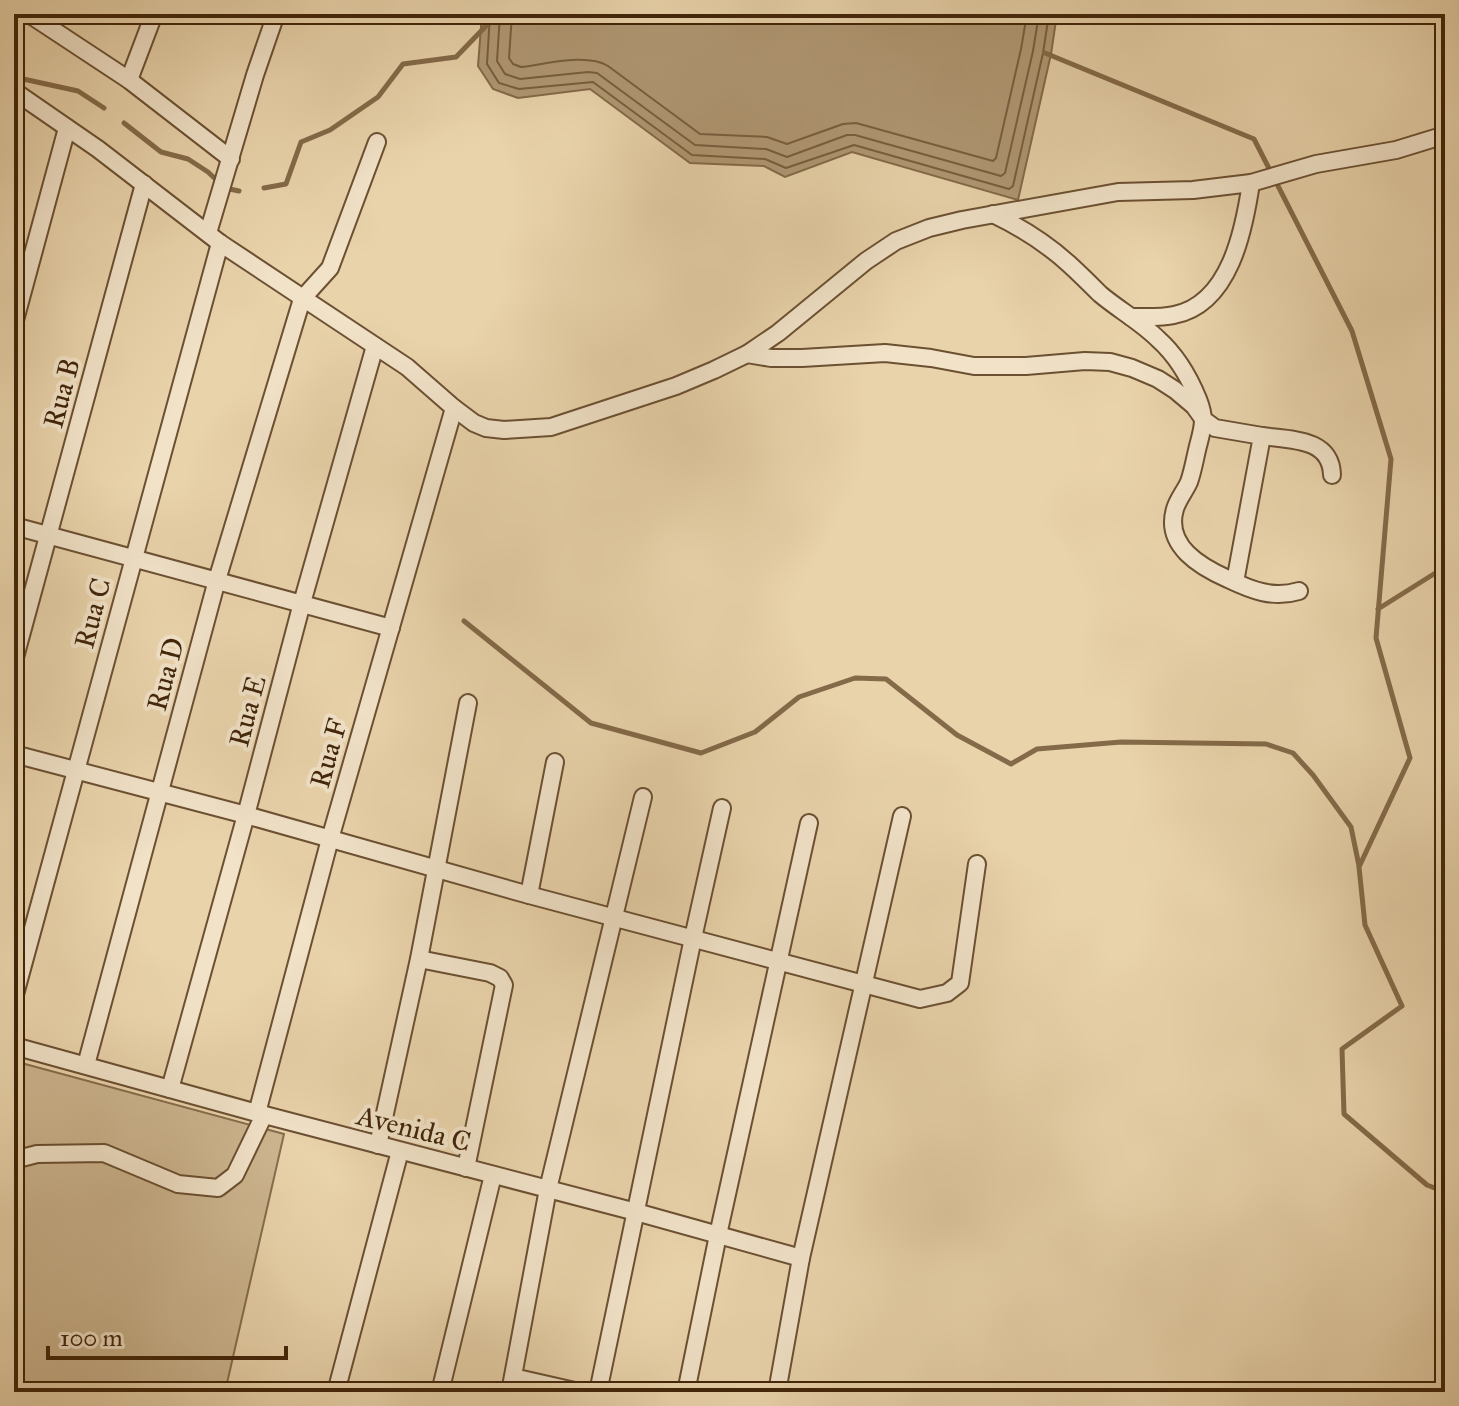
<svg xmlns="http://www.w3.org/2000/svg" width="1459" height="1406" viewBox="0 0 1459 1406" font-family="'IM FELL Great Primer',serif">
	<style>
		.green { fill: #ccb58f; stroke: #866d4c; stroke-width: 2 }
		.water { fill: #b09874; stroke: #846a49; stroke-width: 2 }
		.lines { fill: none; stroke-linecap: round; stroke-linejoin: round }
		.shore { stroke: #785e3e; stroke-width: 2 }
		.stream { stroke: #846a49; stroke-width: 5 }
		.minor-casing { stroke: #6b5032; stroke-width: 20 }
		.minor { stroke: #f1e2c8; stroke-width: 16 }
		.labels { text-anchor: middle; stroke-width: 8; stroke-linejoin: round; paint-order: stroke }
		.street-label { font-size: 28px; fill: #412509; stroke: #f1e2c8 }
	</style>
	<rect width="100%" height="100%" fill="#e9d3ab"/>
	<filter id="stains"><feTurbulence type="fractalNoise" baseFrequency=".0025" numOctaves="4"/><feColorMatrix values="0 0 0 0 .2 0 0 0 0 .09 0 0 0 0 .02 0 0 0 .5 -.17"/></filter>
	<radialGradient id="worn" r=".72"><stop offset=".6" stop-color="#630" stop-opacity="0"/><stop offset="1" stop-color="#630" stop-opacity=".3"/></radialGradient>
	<path class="green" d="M14 1061 284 1134 225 1392H14Z"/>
	<path class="water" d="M482 14H1057L1051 54 1018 200 852 152 785 177 764 166 690 163 590 89 518 98 493 89 478 66Z"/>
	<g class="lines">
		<g class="shore">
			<path d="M490 14 487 64 499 83 519 89 593 82 692 155 765 159 786 168 854 145 1009 189 1013 186 1043 53 1049 14"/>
			<path d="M500 14 497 61 505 74 520 79 588 72 597 73 695 145 766 149 787 157 847 135H855L1001 176 1005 173 1033 51 1039 14"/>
			<path d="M512 14 509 58 513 64 521 67C546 64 587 53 608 66L700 134 767 137 787 144 843 124 856 123 993 161 996 158 1021 49 1027 14"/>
		</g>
		<g class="stream">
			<path d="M1045 53 1254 139 1352 331 1391 459 1376 638 1410 758 1359 867 1365 925 1402 1006 1342 1049 1344 1114 1427 1185 1445 1192"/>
			<path d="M14 77 78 91 104 108"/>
			<path d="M124 123 161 152 188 159 208 172 225 188 239 191"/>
			<path d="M264 188 286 184 301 142 330 130 378 97 403 64 456 57 486 26"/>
			<path d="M1378 609 1445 567"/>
			<path d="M464 621 591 723 701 753 755 732 799 697 855 678 886 679 957 735 1011 764 1037 749 1121 742 1266 744 1293 753 1313 775 1351 827 1359 866"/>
		</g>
		<g class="minor-casing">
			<g id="minor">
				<path d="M29 14 129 80 231 159"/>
				<path d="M14 23 18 14"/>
				<path d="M129 80 154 14"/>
				<path d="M14 91 98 149 220 243 407 367 454 408 474 423 486 428 504 430 551 427 676 386 714 370 747 354 778 333 866 261 896 241 929 228 962 220 1118 192 1193 190 1251 183 1316 164 1396 150 1445 135"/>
				<path d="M993 214C1020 227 1047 244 1069 264 1080 274 1090 284 1100 294 1119 310 1141 322 1158 339 1176 355 1189 377 1198 399 1206 419 1203 427 1198 446 1195 458 1193 471 1189 482 1185 491 1178 499 1175 509 1164 546 1201 567 1228 579 1251 590 1273 599 1299 591"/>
				<path d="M208 233 255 75 276 14"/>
				<path d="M1131 317C1145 317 1161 318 1174 315 1230 304 1244 230 1251 183"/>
				<path d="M14 324 67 128"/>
				<path d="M747 354 771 358H802L885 353 931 358 974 366H1026L1085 361 1110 362 1132 368 1158 379 1175 390 1194 406 1204 420 1215 428 1262 436 1235 582"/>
				<path d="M1262 436C1291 440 1331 438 1332 475"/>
				<path d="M14 526 391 628"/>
				<path d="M14 661 144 184"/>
				<path d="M14 754 246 815 529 895 920 999 947 993 960 983 977 864"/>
				<path d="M529 895 555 762"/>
				<path d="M419 959 490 973 500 978 504 985 466 1168"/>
				<path d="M14 998 220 243"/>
				<path d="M14 1046 257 1113 636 1212 801 1258"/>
				<path d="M86 1065 217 580 302 299 330 268 377 142"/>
				<path d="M170 1089 246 815 302 603 375 346"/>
				<path d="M257 1113 330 839 454 408"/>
				<path d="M378 1145 419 959 468 703"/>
				<path d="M14 1160 37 1154 104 1153 178 1184 218 1188 235 1175 264 1115"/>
				<path d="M513 1377 579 1392"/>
				<path d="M336 1392 400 1151"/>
				<path d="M440 1392 493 1175"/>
				<path d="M510 1392 548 1189 643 797"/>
				<path d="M598 1392 693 938 722 808"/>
				<path d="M686 1392 718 1235 809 823"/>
				<path d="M777 1392 801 1258 902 816"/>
			</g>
		</g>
		<use href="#minor" class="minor"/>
	</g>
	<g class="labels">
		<g class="street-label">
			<text transform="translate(61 393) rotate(-75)" y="10">Rua B</text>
			<text transform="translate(92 613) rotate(-75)" y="10">Rua C</text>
			<text transform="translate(165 674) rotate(-75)" y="10">Rua D</text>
			<text transform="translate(247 711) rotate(-75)" y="10">Rua E</text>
			<text transform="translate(328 753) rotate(-74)" y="10">Rua F</text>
			<text transform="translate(414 1128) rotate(14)" y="10">Avenida C</text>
		</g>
	</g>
	<rect width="1459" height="1406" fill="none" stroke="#e9d3ab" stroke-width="48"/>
	<rect x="16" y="16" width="1427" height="1374" fill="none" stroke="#412509" stroke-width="4"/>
	<rect x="24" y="24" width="1411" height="1358" fill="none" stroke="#412509" stroke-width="2"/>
	<path d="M48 1346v12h238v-12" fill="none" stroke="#412509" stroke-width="4"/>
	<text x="60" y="1346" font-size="24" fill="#412509" stroke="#f1e2c8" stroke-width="6" paint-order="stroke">100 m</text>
	<rect width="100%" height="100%" filter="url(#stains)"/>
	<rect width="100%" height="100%" fill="url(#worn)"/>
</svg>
